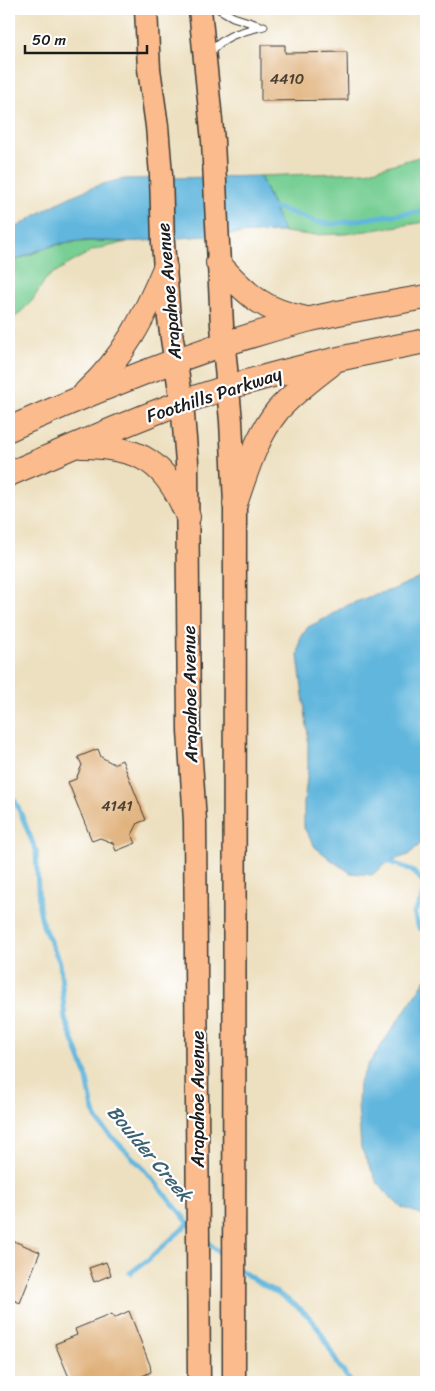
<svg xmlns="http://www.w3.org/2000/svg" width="435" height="1391" viewBox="0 0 435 1391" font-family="Sriracha,sans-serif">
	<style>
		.green { fill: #77cf94; stroke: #4a7658 }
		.water { fill: #60b6dd; stroke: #3e697c }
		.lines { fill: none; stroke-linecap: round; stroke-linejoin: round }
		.stream { stroke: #60b6dd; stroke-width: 5 }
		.building { fill: #deac72 }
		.service-casing { stroke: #3b3935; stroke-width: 9 }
		.primary-casing { stroke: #3b3935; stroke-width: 25 }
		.trunk-casing { stroke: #3b3935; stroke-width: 26 }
		.service { stroke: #fff; stroke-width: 7 }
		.primary { stroke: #fbbb8c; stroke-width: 22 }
		.trunk { stroke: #fbbb8c; stroke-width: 24 }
		.labels { text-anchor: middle; stroke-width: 4.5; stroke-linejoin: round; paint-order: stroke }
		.number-label { font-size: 15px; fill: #4c4032 }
		.street-label { font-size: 18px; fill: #1c1c1c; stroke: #fff }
		.water-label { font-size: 19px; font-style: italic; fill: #3b6173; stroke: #fff }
	</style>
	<rect width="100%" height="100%" fill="#fff"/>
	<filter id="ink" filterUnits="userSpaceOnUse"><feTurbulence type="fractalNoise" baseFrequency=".02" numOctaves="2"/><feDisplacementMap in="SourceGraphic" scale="10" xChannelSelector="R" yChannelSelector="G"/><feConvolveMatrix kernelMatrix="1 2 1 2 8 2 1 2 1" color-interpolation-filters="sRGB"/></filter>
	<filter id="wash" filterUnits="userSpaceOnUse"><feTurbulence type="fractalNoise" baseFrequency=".0096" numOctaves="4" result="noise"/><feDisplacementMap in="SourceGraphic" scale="20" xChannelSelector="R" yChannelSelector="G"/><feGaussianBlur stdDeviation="1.12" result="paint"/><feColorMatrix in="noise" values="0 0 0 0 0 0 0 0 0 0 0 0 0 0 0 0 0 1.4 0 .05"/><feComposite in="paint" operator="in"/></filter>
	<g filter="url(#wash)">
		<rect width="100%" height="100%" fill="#ede0c0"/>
		<g class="green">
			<path d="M426 155V222L345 234 309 235 284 232 260 176 366 172Z"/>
			<path d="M90 241 127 242 93 250 52 274 45 280 32 301 9 323V263L54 245Z"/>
		</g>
		<g class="water">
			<path d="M260 176 284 232C237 233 190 237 143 241 119 243 95 239 70 242 49 245 29 254 9 263V233C41 210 86 185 125 179Z"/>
			<path d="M426 574V839L408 855 388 862 372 875 351 873 334 862 315 847 304 828V803L308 770V734L298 656 300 639 308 627 326 618 343 607 376 594 392 590Z"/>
			<path d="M426 979V1216L401 1207 387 1194 377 1182 361 1148 358 1105 359 1083 368 1065Z"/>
		</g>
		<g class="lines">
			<g class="stream">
				<path d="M268 207 284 210 316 222 333 224 384 216 426 211"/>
				<path d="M9 794 15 801 21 814 36 851 39 907 43 926 60 963 65 1019 86 1074 92 1105 96 1118 105 1130 146 1171 191 1226"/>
				<path d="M388 862C407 867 415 869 425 886L421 901 414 913 419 928 426 931"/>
				<path d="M206 1241 228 1260"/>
				<path d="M240 1270C263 1287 290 1297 310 1318 321 1329 326 1343 334 1357 338 1366 345 1374 351 1382"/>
				<path d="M130 1273 149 1259 188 1224"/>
			</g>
		</g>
		<g id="blocks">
			<g class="building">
				<path d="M261 45H285V53L347 52 348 100 261 101Z"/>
				<path d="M98 749 101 757 114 764 122 760 146 820 138 823 132 835 136 843 116 851 113 843 100 838 92 841 68 782 76 779 82 765 78 757Z"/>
				<path d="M9 1239 40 1252 20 1303 9 1298Z"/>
				<path d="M106 1262 111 1275 94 1282 89 1268Z"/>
				<path d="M129 1311 150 1365 151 1372 138 1378 140 1382H71L55 1344 77 1335 75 1329 112 1314 114 1318Z"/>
			</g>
		</g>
	</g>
	<g filter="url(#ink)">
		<use href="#blocks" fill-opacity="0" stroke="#3b3935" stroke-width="1"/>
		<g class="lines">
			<g class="service-casing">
				<g id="service">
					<path d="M219 9 233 17 261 26"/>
					<path d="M209 54C225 34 240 32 264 26"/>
				</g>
			</g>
			<g class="primary-casing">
				<g id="primary">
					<path d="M146 9 149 69 157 126 161 175 163 243 169 319 182 403 187 462 189 731 195 821 199 1382"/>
					<path d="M200 9 213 141 222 326 231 421 235 504 234 1382"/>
				</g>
			</g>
			<g class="trunk-casing">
				<g id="trunk">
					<path d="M218 263C247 295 264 311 307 319"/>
					<path d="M86 392C125 356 144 317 165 268"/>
					<path d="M9 429C106 386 204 346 307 320 346 310 387 304 426 297"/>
					<path d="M82 446C141 447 166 462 188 517"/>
					<path d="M9 474C66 450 122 424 180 403 260 375 343 357 426 341"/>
					<path d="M235 504C246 472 256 437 278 410 293 393 312 379 330 365"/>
				</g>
			</g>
			<use href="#service" class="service"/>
			<use href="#primary" class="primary"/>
			<use href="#trunk" class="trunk"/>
		</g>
	</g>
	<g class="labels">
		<g class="number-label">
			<text x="287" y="84">4410</text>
			<text x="117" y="811">4141</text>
		</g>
		<g class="street-label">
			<text transform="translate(169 291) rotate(-95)" y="6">Arapahoe Avenue</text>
			<text transform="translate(214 395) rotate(-18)" y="6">Foothills Parkway</text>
			<text transform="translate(190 694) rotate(-91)" y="6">Arapahoe Avenue</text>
			<text transform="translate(198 1099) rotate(-90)" y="6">Arapahoe Avenue</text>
		</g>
		<g class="water-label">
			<text transform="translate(150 1153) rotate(50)" y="7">Boulder Creek</text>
		</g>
	</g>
	<rect width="435" height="1391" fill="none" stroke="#fff" stroke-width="30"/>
	<path d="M25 45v8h122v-8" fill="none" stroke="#1c1c1c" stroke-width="2.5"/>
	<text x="32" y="45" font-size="15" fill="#1c1c1c" stroke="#ffffff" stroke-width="4" paint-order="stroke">50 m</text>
</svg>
